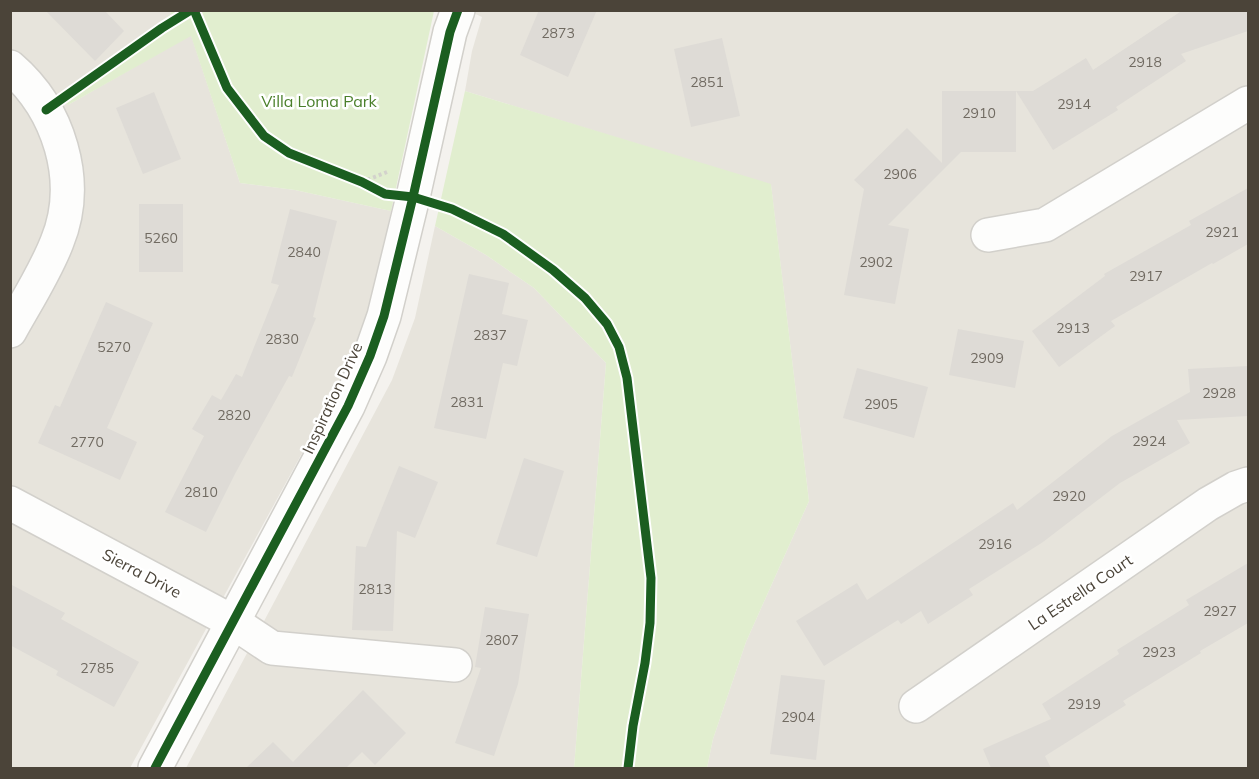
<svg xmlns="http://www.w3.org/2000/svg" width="1259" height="779" viewBox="0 0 1259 779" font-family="Mulish,sans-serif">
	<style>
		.residential { fill: #e7e4dc }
		.green { fill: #e1eecf }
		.building { fill: #dedbd6 }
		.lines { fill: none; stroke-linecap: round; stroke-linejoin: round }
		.minor-casing { stroke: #d2d0cb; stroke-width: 36 }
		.path { stroke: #d3d2cc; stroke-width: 4; stroke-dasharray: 3 3; stroke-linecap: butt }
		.minor { stroke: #fdfdfc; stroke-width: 33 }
		.cycleway-casing { stroke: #fff; stroke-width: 13 }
		.cycleway { stroke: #1b5e20; stroke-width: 9 }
		.labels { text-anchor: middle; stroke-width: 5; stroke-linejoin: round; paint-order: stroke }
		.number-label { font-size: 14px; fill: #706a61 }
		.park-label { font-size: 16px; fill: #4a7f2a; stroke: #fff }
		.street-label { font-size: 16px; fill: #4b4439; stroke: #fff }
	</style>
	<rect width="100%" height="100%" fill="#f4f2ee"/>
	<g class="residential">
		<path d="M10 11H170L171 14 68 105 191 35 240 183 295 190 391 211 376 284 365 321 352 356 324 413 130 768H11Z"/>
		<path d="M469 11H1248V768H707L713 739 746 642 809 501 771 185 465 91 472 51 482 17Z"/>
		<path d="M435 226 486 255 534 288 606 363 574 768H186L392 380 415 318Z"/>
	</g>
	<g class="green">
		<path d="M170 11H434L391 211 295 190 240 183 191 36 68 105 58 96 171 14Z"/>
		<path d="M465 91 771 184 809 501 746 642 713 739 707 768H574L606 363 534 288 486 255 435 226Z"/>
	</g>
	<g class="building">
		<path d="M45 10H104L124 31 95 61Z"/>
		<path d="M539 10H597L568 77 520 55Z"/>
		<path d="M1183 10H1248V31L1181 54 1186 61 1116 107 1118 110 1053 150 1016 91H1033L1086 58 1093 70Z"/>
		<path d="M722 38 740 116 691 127 674 49Z"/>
		<path d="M942 91H1016V152H961L888 225 909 229 895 304 844 295 864 189 854 180 907 128 942 163Z"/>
		<path d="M154 92 181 159 143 174 116 108Z"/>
		<path d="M1248 188V244L1213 264 1212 263 1111 321 1115 326 1059 367 1032 331 1105 276 1104 274 1191 225 1189 221Z"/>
		<rect x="139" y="204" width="44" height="68"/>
		<path d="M290 209 337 221 313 317 316 318 292 377 289 376 236 472 206 532 165 512 204 436 192 429 212 395 221 400 236 374 242 377 279 285 271 283Z"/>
		<path d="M469 274 509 283 502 314 528 320 517 366 503 363 486 439 434 428Z"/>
		<path d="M106 302 153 323 107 428 137 442 120 480 38 443 55 405 60 407Z"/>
		<path d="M958 329 1024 341 1015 388 949 375Z"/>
		<path d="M1248 366V416L1177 420 1190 443 1120 483 1043 542 969 589 973 595 928 624 921 611 901 624 898 620 824 666 796 621 857 583 867 600 1013 503 1017 510 1112 436 1190 392 1188 369Z"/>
		<path d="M857 368 928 387 914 438 843 418Z"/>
		<path d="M524 458 564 471 537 557 496 544Z"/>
		<path d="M399 466 438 482 415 538 397 531 393 631 352 630 356 546 366 547Z"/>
		<path d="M1248 563V623L1200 651 1201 653 1123 701 1126 705 1045 756 1051 768H991L983 749 1051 719 1042 704 1119 654 1117 650 1189 605 1186 600Z"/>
		<path d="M10 584 65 613 61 619 139 662 114 707 56 675 58 671 10 645Z"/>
		<path d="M485 607 529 614 518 684 494 756 455 743 481 668 475 667Z"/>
		<path d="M781 675 825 680 816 760 770 754Z"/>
		<path d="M363 690 406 733 375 765 362 752 346 768H246L273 742 293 762Z"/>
	</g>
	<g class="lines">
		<g class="minor-casing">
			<g id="minor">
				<path d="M10 67C59 109 82 181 57 242 45 273 26 302 10 331"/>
				<path d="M988 235 1045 225 1248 103"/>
				<path d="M10 503 233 622 272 648 455 665"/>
				<path d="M916 706 1208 504 1236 488 1248 484"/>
				<path d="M155 768 348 406 370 356 384 316 413 197 450 32 458 10"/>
			</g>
		</g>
		<path class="path" d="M362 182 387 172"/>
		<use href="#minor" class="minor"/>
		<g class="cycleway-casing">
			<g id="cycleway">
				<path d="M194 10 227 88 264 136 289 153 362 182 385 194 413 197 452 209 503 234 553 270 585 298 607 324 619 347 627 378 651 578 650 623 645 663 633 726 628 768"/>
				<path d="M46 110 162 28 191 10"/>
				<path d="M155 768 348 406 370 356 384 316 413 197 450 32 458 10"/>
			</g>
		</g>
		<use href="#cycleway" class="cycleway"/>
	</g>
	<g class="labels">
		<g class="number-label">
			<text x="558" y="38">2873</text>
			<text x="1145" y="67">2918</text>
			<text x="707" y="87">2851</text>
			<text x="1074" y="109">2914</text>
			<text x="979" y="118">2910</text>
			<text x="900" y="179">2906</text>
			<text x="1222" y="237">2921</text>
			<text x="161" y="243">5260</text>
			<text x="304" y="257">2840</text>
			<text x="876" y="267">2902</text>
			<text x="1146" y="281">2917</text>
			<text x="1073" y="333">2913</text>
			<text x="490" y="340">2837</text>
			<text x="282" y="344">2830</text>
			<text x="114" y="352">5270</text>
			<text x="987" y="363">2909</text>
			<text x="1219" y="398">2928</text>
			<text x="467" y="407">2831</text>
			<text x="881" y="409">2905</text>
			<text x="234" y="420">2820</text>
			<text x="1149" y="446">2924</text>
			<text x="87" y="447">2770</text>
			<text x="201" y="497">2810</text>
			<text x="1069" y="501">2920</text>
			<text x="995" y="549">2916</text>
			<text x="375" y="594">2813</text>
			<text x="1220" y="616">2927</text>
			<text x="502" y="645">2807</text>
			<text x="1159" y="657">2923</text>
			<text x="97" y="673">2785</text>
			<text x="1084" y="709">2919</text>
			<text x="798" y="722">2904</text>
		</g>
		<g class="park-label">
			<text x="319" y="107">Villa Loma Park</text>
		</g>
		<g class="street-label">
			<text transform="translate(332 398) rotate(-65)" y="6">Inspiration Drive</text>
			<text transform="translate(142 573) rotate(28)" y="6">Sierra Drive</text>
			<text transform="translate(1080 592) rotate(-34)" y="6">La Estrella Court</text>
		</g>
	</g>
	<rect width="1259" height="779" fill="none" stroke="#4b4439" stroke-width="24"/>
</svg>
